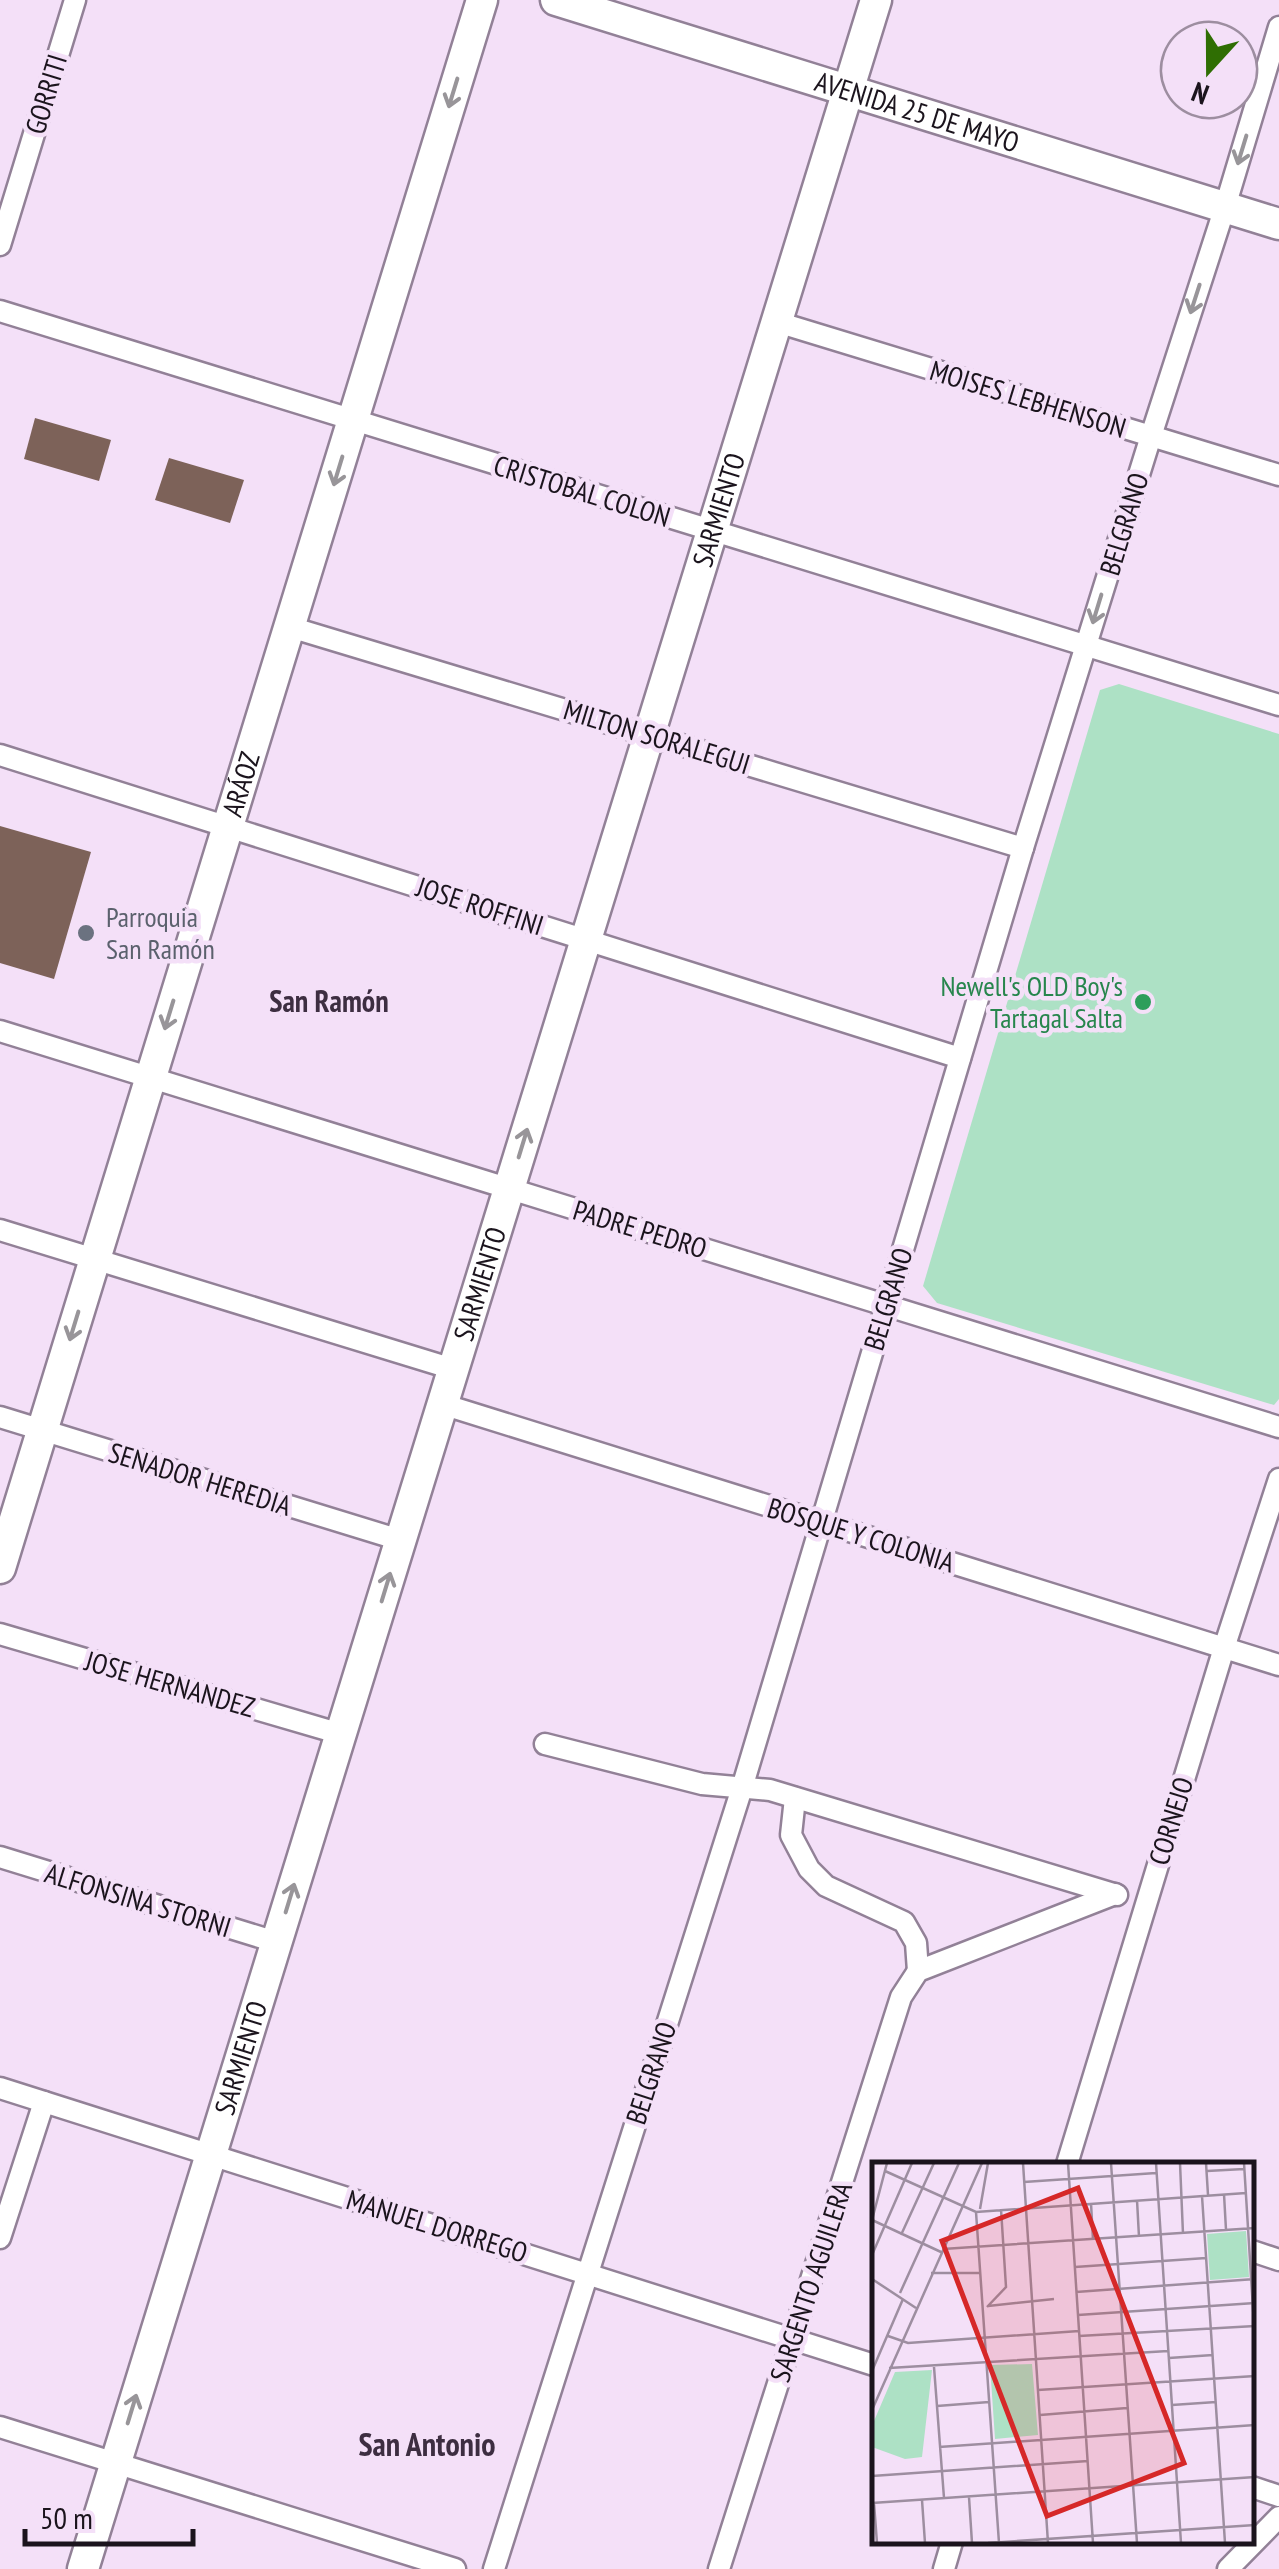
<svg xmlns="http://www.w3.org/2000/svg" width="1279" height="2569" viewBox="0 0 1279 2569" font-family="'PT Sans Narrow',sans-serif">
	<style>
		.green { fill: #ade1c5 }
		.building { fill: #7d6259 }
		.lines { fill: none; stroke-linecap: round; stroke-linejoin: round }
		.street-casing { stroke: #928197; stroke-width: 25 }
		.secondary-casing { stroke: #928197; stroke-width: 35 }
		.street { stroke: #fff; stroke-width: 20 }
		.secondary { stroke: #fff; stroke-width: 30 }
		.oneway { stroke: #989599 }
		.worship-dot { fill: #6b7280; stroke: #f4e0f8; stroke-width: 4 }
		.leisure-dot { fill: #2e9e5b; stroke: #f4e0f8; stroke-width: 4 }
		.labels { text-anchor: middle; stroke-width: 9; stroke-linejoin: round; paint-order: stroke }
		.street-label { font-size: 28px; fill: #1b141d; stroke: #f4e0f8 }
		.worship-label { font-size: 28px; fill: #5b616d; stroke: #f4e0f8; text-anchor: start }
		.leisure-label { font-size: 28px; fill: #27864d; stroke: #f4e0f8; text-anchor: end }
		.neighbourhood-label { font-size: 30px; font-weight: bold; fill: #3d2e41; stroke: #f4e0f8 }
		.quarter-label { font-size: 32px; font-weight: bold; fill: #3d2e41; stroke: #f4e0f8 }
		.inset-road { fill: none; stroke: #9d8ea0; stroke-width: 2.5 }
		.view { fill: #d62828; fill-opacity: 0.15; stroke: #d62828; stroke-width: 5 }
		.inset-edge { fill: none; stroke: #1b141d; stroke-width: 5 }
	</style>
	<rect width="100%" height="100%" fill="#f4e0f8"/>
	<path class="green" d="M1119 684 1279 734V1399L1274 1405 937 1303 923 1286 1100 690Z"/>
	<g class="building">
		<path d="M35 418 111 440 99 481 24 459Z"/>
		<path d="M169 458 244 480 230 523 155 500Z"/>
		<path d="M0 826 91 852 54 979 0 963Z"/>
	</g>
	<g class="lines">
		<g class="street-casing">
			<g id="street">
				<path d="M0 245 75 0"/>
				<path d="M0 311 1279 705"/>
				<path d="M777 322 1279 475"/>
				<path d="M290 627 1023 848"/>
				<path d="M0 755 960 1058"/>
				<path d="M0 1031 1279 1427"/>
				<path d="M0 1230 453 1369"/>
				<path d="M442 1404 1279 1665"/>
				<path d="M0 1417 400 1540"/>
				<path d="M0 1634 341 1734"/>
				<path d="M545 1744 702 1784 770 1790 1117 1895"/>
				<path d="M795 1798 791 1835 809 1869 826 1886 904 1922 916 1943 918 1971"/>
				<path d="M0 1857 276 1942"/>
				<path d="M0 2088 874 2365"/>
				<path d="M1067 2164 1224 1648 1279 1479"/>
				<path d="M0 2238 44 2102"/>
				<path d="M1252 2251 1279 2260"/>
				<path d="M0 2427 455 2569"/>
				<path d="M1252 2487 1279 2496"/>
				<path d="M494 2569 742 1788 1023 848 1151 436 1225 207 1279 27"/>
				<path d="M719 2569 901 1997 918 1971 1115 1894"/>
				<path d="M944 2569 952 2542"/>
				<path d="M1228 2569 1279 2517"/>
			</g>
		</g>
		<g class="secondary-casing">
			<g id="secondary">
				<path id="s1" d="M556 0 1279 224"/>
				<path id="s2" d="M0 1568 482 0"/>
				<path id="s3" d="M83 2569 876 0"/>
			</g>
		</g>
		<use href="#street" class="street"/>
		<use href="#secondary" class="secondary"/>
	</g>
	<defs><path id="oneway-shaft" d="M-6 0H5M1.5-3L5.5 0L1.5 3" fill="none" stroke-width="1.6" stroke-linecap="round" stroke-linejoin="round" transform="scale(2.5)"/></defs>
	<g class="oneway">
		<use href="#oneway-shaft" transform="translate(453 93) rotate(107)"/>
		<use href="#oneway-shaft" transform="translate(1242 150) rotate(107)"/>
		<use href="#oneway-shaft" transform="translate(1195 299) rotate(108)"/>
		<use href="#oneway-shaft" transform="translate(338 471) rotate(107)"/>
		<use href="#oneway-shaft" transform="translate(1097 609) rotate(107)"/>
		<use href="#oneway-shaft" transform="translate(169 1015) rotate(107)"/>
		<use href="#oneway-shaft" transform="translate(523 1143) rotate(-73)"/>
		<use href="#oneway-shaft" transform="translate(74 1326) rotate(107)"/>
		<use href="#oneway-shaft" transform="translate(386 1587) rotate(-73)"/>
		<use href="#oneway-shaft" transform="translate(290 1898) rotate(-73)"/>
		<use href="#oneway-shaft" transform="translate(132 2409) rotate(-73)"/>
	</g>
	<circle class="worship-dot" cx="86" cy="933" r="10"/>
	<circle class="leisure-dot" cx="1143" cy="1002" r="10"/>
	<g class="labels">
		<g class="street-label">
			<text transform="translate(46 94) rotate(-73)" y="10">GORRITI</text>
			<text dy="10" stroke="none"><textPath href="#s1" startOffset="378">AVENIDA 25 DE MAYO</textPath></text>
			<text transform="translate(1028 399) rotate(17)" y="10">MOISES LEBHENSON</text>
			<text transform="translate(582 491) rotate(17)" y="10">CRISTOBAL COLON</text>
			<text dy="10" stroke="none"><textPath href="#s3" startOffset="2155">SARMIENTO</textPath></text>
			<text transform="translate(1124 524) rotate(-73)" y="10">BELGRANO</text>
			<text transform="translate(657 737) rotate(17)" y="10">MILTON SORALEGUI</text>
			<text dy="10" stroke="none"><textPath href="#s2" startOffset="820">ARÁOZ</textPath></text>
			<text transform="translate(480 906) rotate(18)" y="10">JOSE ROFFINI</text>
			<text transform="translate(640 1229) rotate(17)" y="10">PADRE PEDRO</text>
			<text dy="10" stroke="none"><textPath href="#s3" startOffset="1345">SARMIENTO</textPath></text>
			<text transform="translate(888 1299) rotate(-73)" y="10">BELGRANO</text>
			<text transform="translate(200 1479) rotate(17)" y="10">SENADOR HEREDIA</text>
			<text transform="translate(861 1535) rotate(17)" y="10">BOSQUE Y COLONIA</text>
			<text transform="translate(170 1684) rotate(16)" y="10">JOSE HERNANDEZ</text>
			<text transform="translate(1171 1821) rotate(-73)" y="10">CORNEJO</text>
			<text transform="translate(138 1900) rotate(17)" y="10">ALFONSINA STORNI</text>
			<text dy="10" stroke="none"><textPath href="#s3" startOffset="535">SARMIENTO</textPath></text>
			<text transform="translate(651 2073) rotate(-72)" y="10">BELGRANO</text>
			<text transform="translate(437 2226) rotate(17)" y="10">MANUEL DORREGO</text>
			<text transform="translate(811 2282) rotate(-72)" y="10">SARGENTO AGUILERA</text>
		</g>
		<g class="worship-label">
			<text x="106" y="927">Parroquia<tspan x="106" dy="32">San Ramón</tspan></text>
		</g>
		<g class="leisure-label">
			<text x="1123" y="996">Newell's OLD Boy's<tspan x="1123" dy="32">Tartagal Salta</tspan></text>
		</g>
		<g class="neighbourhood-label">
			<text x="329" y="1012">San Ramón</text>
		</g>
		<g class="quarter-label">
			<text x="427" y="2456">San Antonio</text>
		</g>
	</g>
	<g transform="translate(872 2162)">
		<rect width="382" height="382" fill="#f4e0f8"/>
		<path d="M374 69 377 115 338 118 335 72ZM160 202 166 273 123 277 118 203ZM60 208 50 295 33 297 0 285 2 259 23 210Z" fill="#ade1c5"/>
		<path class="inset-road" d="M15 1 0 58 69 90M151 1 176 381M196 1 221 381M239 1 265 381M284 1 309 381M308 1 311 72M334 1 336 33M372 1 382 163M13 9 104 50 374 31M335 9 372 7M152 20 284 11M352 32 354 68M330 34 353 381M265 38 267 75M219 41 221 78M108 47 116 1M104 50 127 381M29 73 62 1M71 87 383 66M0 93 40 1M203 105 334 96M59 111H109M0 117 44 146M204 130 383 117M28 131 87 1M116 144 182 137M115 145 134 125 129 47M206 153 383 141M16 174 36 181 207 169M207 174 383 164M297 196 341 193M62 205 72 336M17 206 296 189M0 209 31 137M166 228 383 214M300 243 344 240M65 244 117 240M0 248 110 1M168 253 255 246M67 285 383 263M0 314 216 299M97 335 100 381M50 338 53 381M0 341 383 315M2 341 5 381M116 381 383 363"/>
		<path class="view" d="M206 26 312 301 175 354 70 79Z"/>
		<rect width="382" height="382" class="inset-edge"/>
	</g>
	<g transform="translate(1209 70) rotate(201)"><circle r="48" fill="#f4e0f8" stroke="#9d8ea0" stroke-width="2.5"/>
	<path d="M0-8L18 38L0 25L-18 38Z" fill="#2f6e03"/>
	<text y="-15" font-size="28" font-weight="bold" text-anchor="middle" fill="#1b141d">N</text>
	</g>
	<path d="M25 2529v15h168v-15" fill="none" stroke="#1b141d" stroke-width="5"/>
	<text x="40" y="2529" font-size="30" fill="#1b141d" stroke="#f4e0f8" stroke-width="8" paint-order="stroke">50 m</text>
</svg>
